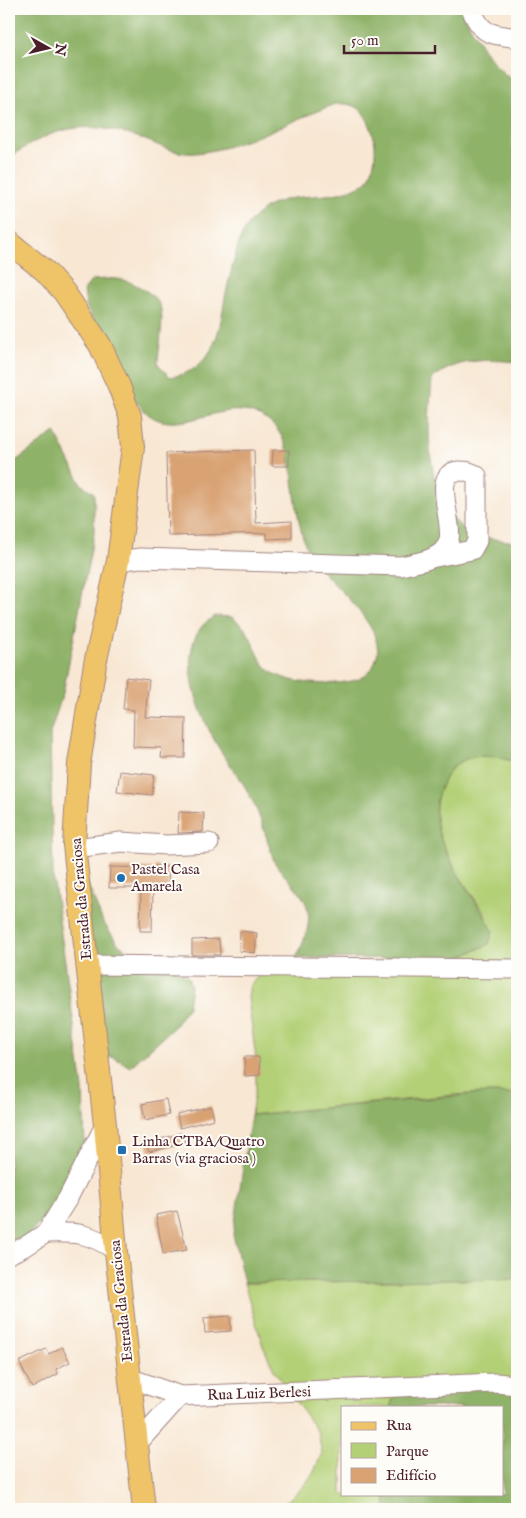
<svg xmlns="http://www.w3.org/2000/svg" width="526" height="1518" viewBox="0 0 526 1518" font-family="'IM FELL English',serif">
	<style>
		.green { fill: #b3d076; stroke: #7e7850 }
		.forest { fill: #8eb267; stroke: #6c6849 }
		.building { fill: #d9a273 }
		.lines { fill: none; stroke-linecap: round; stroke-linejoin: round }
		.minor-casing { stroke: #a1837f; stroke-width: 21 }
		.major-casing { stroke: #a1837f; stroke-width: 24 }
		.minor { stroke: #fff; stroke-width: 19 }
		.major { stroke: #efc469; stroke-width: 22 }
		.poi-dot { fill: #1f6fb2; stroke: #fdfcf7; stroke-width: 2 }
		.labels { text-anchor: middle; stroke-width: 4; stroke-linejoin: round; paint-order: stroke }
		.poi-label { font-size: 15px; fill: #4a1f2b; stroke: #fdfcf7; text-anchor: start }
		.street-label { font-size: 15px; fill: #4a1f2b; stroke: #fdfcf7 }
	</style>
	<rect width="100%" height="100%" fill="#fdfcf7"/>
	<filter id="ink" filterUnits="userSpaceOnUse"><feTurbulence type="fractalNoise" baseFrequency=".02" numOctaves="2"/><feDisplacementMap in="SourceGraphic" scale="10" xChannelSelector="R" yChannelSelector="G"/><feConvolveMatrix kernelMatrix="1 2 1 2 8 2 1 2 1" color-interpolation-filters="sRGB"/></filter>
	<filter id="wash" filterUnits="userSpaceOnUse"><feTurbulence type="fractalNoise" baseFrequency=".0096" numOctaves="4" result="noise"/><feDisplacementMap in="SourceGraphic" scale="20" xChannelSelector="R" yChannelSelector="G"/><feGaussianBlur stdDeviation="1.12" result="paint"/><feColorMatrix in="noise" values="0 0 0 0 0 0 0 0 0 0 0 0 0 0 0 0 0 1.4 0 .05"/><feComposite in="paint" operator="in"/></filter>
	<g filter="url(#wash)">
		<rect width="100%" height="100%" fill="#f8e7d3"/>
		<g class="green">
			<path d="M470 756H493L517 762V1094L487 1093 454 1095 251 1115 256 1085V1059L248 997 250 985 261 973 447 959 463 956 489 944 485 914 458 874 440 838 435 814 437 796 446 775 456 764Z"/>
			<path d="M517 1279V1383L395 1395 390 1407H342V1494H386V1509H277L300 1490 313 1474 322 1453 318 1433 274 1370 263 1346 244 1283Z"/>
		</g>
		<g class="forest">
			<path d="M9 9H460C476 35 490 67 517 83V362C487 359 457 358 432 379 431 395 429 412 429 429 429 461 437 515 469 532 483 539 502 540 517 542V762C493 756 469 750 450 770 446 775 444 781 441 787 419 836 472 889 493 931L489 944 463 956 448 959 296 958C303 944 311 926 308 911 305 891 283 878 274 861 271 854 270 846 267 839 262 823 257 809 249 794 240 776 226 761 216 743 199 713 176 656 203 625 206 622 211 619 215 616L232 617C237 621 242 625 246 630 254 642 257 656 266 667 283 686 333 686 356 680 361 679 365 675 369 672 373 669 374 664 376 659 388 626 328 583 312 558 289 523 300 449 273 425 230 386 184 442 148 414 136 405 129 387 122 373 110 351 98 329 86 306L84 290 92 280C100 280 108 278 116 279 129 279 155 293 160 306 165 319 158 350 158 364L170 377C175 376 183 375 188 372 217 357 220 326 225 298 228 283 232 268 236 253 239 243 242 231 250 222 282 185 317 204 355 188 358 186 363 185 365 183 371 178 372 169 374 162 377 146 374 133 367 119 360 105 350 103 336 104 291 120 243 148 196 153 179 155 163 147 148 141 91 119 58 123 9 158Z"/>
			<path d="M55 432 81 484 94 493V534L63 693 50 733 53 877 83 1089 85 1149 66 1193 31 1233 9 1247V459L13 463Z"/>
			<path d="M80 865 103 922 119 945 134 955 172 967 188 977 191 986 188 1007 174 1027 130 1067 113 1057H100Z"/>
			<path d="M487 1093 517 1094V1279L244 1283 233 1234 251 1115Z"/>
			<path d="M517 1383V1509H386V1494H502V1407H390L395 1395Z"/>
		</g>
		<g id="blocks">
			<g class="building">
				<path d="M254 450 256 523 292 521V538L267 539V533L168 536 166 453Z"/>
				<path d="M273 450H289V466H272Z"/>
				<path d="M126 677 149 680 145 717 186 718 185 758H161L162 748 133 747 134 710 123 709Z"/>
				<path d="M120 771 154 775 152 795 117 791Z"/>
				<path d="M179 812 204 813 203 832 178 833Z"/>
				<path d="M155 866 169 867 168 889 153 888 152 931H140L141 888H109L110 867 155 868Z"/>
				<path d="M240 931 257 933 255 953 239 951Z"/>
				<path d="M219 939 220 955H192V940Z"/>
				<path d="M244 1057H259L260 1075 245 1076Z"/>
				<path d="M166 1099 169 1115 145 1120 142 1104Z"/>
				<path d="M211 1106 214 1119 180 1128 177 1114Z"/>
				<path d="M182 1133 185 1143 149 1152 146 1143Z"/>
				<path d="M177 1211 187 1250 163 1254 156 1215Z"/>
				<path d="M230 1316 231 1331 205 1333 204 1318Z"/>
				<path d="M62 1347 70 1362 56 1369 58 1374 32 1388 19 1362 46 1349 49 1354Z"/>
			</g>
		</g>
	</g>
	<g filter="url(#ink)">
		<use href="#blocks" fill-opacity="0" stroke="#a1837f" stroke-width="1"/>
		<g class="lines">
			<g class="minor-casing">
				<g id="minor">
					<path d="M471 9C483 37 490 33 517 38"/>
					<path d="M118 561 140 558 401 566C418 562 441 560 448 543 456 525 429 472 459 471 467 471 470 471 477 476V541L472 550 436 557"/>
					<path d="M74 845 83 847 121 842 166 845 209 843"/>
					<path d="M87 965 517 969"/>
					<path d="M46 1233C76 1232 91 1233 116 1251"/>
					<path d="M9 1254 26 1246 46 1233 68 1198 105 1125"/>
					<path d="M129 1378 180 1396 496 1383 517 1385"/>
					<path d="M136 1445 180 1396"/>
				</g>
			</g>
			<g class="major-casing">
				<path id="major" d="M9 242 45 271 64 292 100 345 119 386 130 416 133 447 118 561 95 664 79 764 74 845 105 1125 116 1251 144 1509"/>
			</g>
			<use href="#minor" class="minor"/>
			<use href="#major" class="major"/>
		</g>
	</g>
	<g class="poi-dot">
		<circle cx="121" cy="878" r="5"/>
		<rect x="117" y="1145" width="10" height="10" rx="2.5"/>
	</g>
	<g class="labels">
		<g class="poi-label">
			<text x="131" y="874">Pastel Casa<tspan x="131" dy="17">Amarela</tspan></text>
			<text x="132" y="1146">Linha CTBA/Quatro<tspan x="132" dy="17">Barras (via graciosa )</tspan></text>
		</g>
		<g class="street-label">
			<text transform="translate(81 899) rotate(-95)" y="5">Estrada da Graciosa</text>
			<text transform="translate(121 1301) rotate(-96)" y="5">Estrada da Graciosa</text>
			<text transform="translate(259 1393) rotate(-2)" y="5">Rua Luiz Berlesi</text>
		</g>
	</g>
	<rect width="526" height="1518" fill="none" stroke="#fdfcf7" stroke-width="30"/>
	<rect x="341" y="1406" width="162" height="90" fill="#fdfcf7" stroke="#b5a4a5"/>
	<rect x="351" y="1422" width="25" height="8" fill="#efc469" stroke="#b5a4a5"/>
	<text x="386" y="1430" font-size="15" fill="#4a1f2b">Rua</text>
	<rect x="351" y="1443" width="25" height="15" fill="#b3d076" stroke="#b5a4a5"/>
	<text x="386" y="1456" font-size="15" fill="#4a1f2b">Parque</text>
	<rect x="351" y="1468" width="25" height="15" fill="#d9a273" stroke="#b5a4a5"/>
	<text x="386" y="1480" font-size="15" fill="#4a1f2b">Edifício</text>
	<g transform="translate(48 48) rotate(98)" stroke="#fdfcf7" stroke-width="4" paint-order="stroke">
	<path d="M0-4L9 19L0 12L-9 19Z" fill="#4a1f2b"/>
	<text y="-8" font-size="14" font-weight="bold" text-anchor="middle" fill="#4a1f2b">N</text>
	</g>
	<path d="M344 45v8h91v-8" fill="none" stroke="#4a1f2b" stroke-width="2.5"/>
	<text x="351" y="45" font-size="15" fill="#4a1f2b" stroke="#fdfcf7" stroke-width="4" paint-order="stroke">50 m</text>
</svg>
